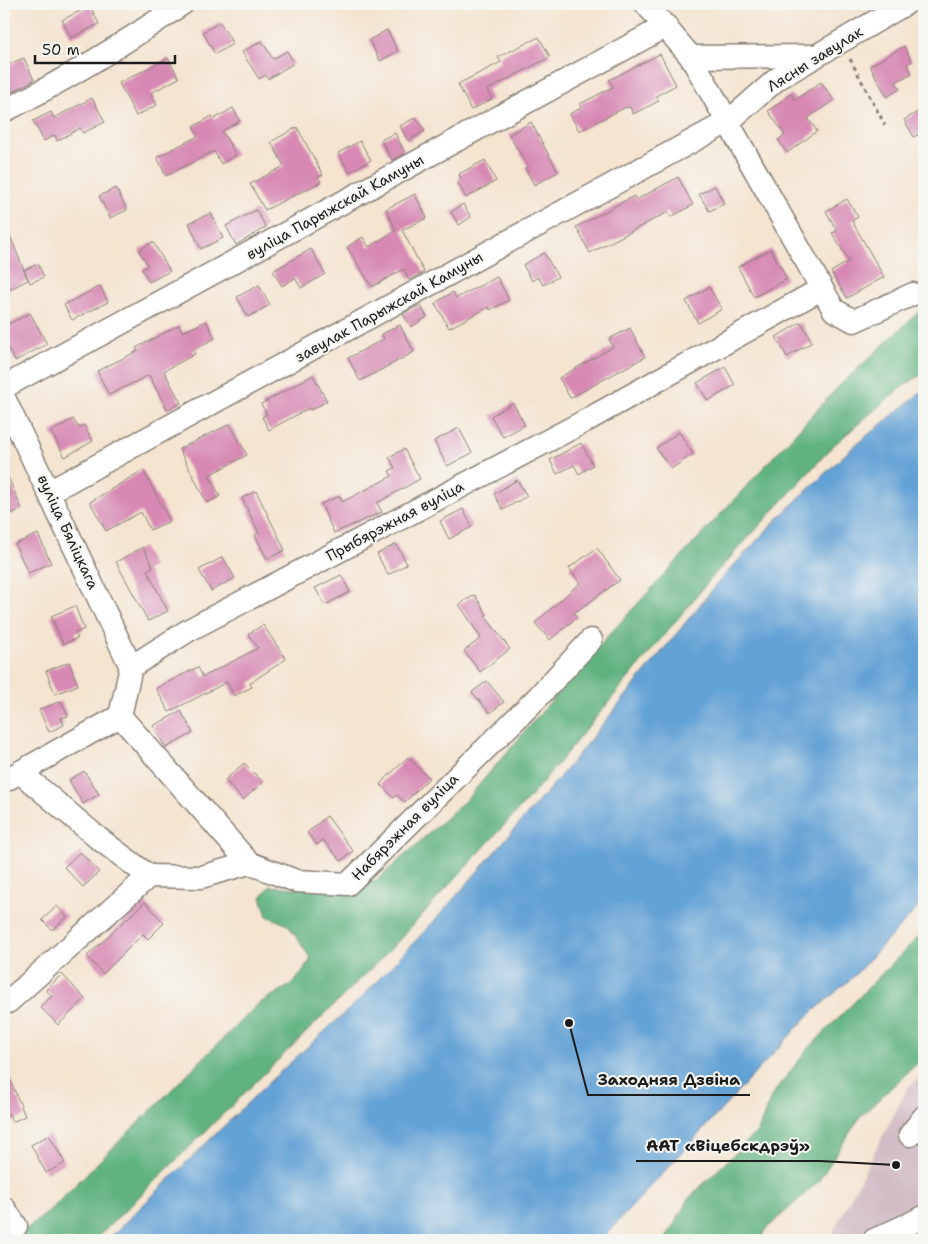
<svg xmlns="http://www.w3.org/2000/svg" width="928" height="1244" viewBox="0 0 928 1244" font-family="'Shantell Sans',sans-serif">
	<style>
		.industrial { fill: #d2bdc6 }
		.forest { fill: #60b280; stroke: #3e674e }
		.water { fill: #64a2d5; stroke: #405f78 }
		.building { fill: #d789b3 }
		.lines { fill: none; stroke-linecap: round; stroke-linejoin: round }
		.minor-casing { stroke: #888076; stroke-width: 25 }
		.path { stroke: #888076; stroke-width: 3; stroke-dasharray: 4 4; stroke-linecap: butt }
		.minor { stroke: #fff; stroke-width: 22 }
		.labels { text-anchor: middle; stroke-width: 4; stroke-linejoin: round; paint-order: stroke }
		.street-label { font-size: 15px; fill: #1c1c1c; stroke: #f6f6f2 }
		.leader { fill: none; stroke: #1c1c1c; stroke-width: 2 }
		.callout-dot { fill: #1c1c1c; stroke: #f6f6f2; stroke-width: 2 }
		.callout-label { font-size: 16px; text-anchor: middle; font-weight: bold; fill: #1c1c1c; stroke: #f6f6f2; stroke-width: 4; stroke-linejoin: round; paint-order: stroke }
	</style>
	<rect width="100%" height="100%" fill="#f6f6f2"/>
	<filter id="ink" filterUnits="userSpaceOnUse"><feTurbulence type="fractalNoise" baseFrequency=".02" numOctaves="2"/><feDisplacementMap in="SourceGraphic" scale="10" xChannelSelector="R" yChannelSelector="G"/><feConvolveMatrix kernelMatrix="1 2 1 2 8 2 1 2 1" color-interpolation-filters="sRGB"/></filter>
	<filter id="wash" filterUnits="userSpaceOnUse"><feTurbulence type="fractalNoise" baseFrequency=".0096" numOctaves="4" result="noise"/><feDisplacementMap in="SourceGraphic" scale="20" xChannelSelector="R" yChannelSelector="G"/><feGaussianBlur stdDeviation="1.12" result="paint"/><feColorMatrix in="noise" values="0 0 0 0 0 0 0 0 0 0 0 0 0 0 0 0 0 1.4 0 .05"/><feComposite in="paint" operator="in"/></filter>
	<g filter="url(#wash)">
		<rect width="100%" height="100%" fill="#f4e4d0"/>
		<path class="industrial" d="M924 1073V1240H829L907 1089Z"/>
		<g class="forest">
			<path d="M924 307V373L899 389 834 445 713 576 531 796 389 951 95 1240H12L47 1213 258 1004 294 983 311 959 288 925 267 916 261 897 270 886 336 891 377 880 466 800 594 651 838 387Z"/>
			<path d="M924 931V1057L860 1117 818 1182 765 1230 760 1240H665L689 1198 758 1131 772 1095 807 1050Z"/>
		</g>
		<path class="water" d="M924 390V901L853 977 807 1017 601 1240H107L268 1083 360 999 437 918 558 779 721 579 780 516 854 446Z"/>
		<g id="blocks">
			<g class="building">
				<path d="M90 6 99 24 71 38 62 20Z"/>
				<path d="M220 22 233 44 215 54 203 32Z"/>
				<path d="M387 30 398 51 380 61 369 40Z"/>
				<path d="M539 37 550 57 487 90 492 99 471 110 458 84 501 62 498 57Z"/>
				<path d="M262 41 273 59 287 51 294 63 268 79 266 75 259 79 242 52Z"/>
				<path d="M904 46 912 61 907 64 912 73 896 82 900 89 887 97 870 66Z"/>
				<path d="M660 54 676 85 656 96 659 101 633 114 630 107 624 108 579 131 570 114 582 107 580 104 613 87 609 80Z"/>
				<path d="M24 58 34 80 4 96V66Z"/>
				<path d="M168 58 179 78 151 93 157 105 136 116 119 83Z"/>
				<path d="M821 82 834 100 808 118 817 131 787 153 778 140 785 135 768 111 791 94 795 100Z"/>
				<path d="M92 98 105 122 83 133 80 128 57 141 55 135 44 141 33 121 51 112 54 118Z"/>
				<path d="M233 108 240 121 222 131 236 155 221 164 214 151 166 176 157 157 198 136 193 127 212 116 214 119Z"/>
				<path d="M924 108V131L914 137 904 120Z"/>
				<path d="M416 117 425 131 408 141 400 126Z"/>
				<path d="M531 122 558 172 534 185 525 168 528 167 509 135Z"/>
				<path d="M297 127 323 175 318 177 321 182 265 210 250 184 284 166 271 142Z"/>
				<path d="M395 133 405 153 392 160 381 140Z"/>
				<path d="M360 141 371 160 349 172 338 153Z"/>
				<path d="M485 160 496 181 466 198 457 181 461 179 459 174Z"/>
				<path d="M678 177 693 205 671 217 668 212 590 253 576 227 634 196 636 200Z"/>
				<path d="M715 186 724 204 709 211 699 194Z"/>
				<path d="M116 188 127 210 110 218 99 196Z"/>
				<path d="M415 194 427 218 402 230 424 272 409 280 404 269 372 287 347 247 363 237 369 247 396 230 386 209Z"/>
				<path d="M847 199 858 217 852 221 884 277 847 298 831 272 849 261 832 233 837 231 826 211Z"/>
				<path d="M463 204 471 217 459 225 451 212Z"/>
				<path d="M256 210 266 227 236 245 226 226Z"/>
				<path d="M211 213 223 238 201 249 189 223Z"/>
				<path d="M4 221 28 280 4 292Z"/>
				<path d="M153 242 170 271 149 282 142 269 148 266 139 250Z"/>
				<path d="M311 249 325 274 301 288 295 278 282 286 273 271Z"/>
				<path d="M771 249 787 279 754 297 738 267Z"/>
				<path d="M544 253 558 277 543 285 538 277 532 281 523 265Z"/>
				<path d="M38 264 44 277 30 283 24 270Z"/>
				<path d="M497 277 509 300 490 310 489 307 449 328 435 303 453 292 456 298Z"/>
				<path d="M259 285 270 305 248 317 237 297Z"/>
				<path d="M100 286 108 302 72 320 64 305Z"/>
				<path d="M709 287 722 309 698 323 686 301Z"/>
				<path d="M420 305 427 317 411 327 403 314Z"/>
				<path d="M30 313 47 344 15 361 4 340V326Z"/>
				<path d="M206 321 215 338 193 350 195 354 164 371 181 403 167 410 149 375 109 395 97 371 138 351 136 348 179 325 183 332Z"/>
				<path d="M801 322 812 342 787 357 776 337Z"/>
				<path d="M400 325 414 352 360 381 348 358 384 339 382 334Z"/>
				<path d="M630 328 645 357 570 398 559 378 613 347 609 339Z"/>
				<path d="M725 367 735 385 708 401 697 383Z"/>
				<path d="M313 375 327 401 311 410 309 408 269 430 262 417 267 414 261 404Z"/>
				<path d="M513 403 525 425 503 437 491 416Z"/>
				<path d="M73 419 79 428 84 425 93 441 65 457 51 432Z"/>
				<path d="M230 424 247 455 209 475 220 496 207 503 179 449Z"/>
				<path d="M459 428 472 453 447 466 434 441Z"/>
				<path d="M679 432 693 454 671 469 656 448Z"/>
				<path d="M581 443 593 465 579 474 574 465 557 474 550 460Z"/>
				<path d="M404 449 420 479 377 503 382 512 334 533 321 504 340 496 342 502 392 476 389 471 395 468 389 457Z"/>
				<path d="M4 468 22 509 4 517Z"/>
				<path d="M143 470 170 521 150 530 141 512 106 531 90 502Z"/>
				<path d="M517 480 527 496 503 510 494 494Z"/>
				<path d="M256 491 285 550 267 559 255 535 259 533 242 498Z"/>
				<path d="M463 509 472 527 449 539 440 521Z"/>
				<path d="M38 534 51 563 28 573 15 544Z"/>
				<path d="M396 544 407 564 388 575 377 554Z"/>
				<path d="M143 547 153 567 147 570 168 611 148 621 116 562Z"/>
				<path d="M597 548 620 580 574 613 577 617 550 640 535 623 580 583 569 568Z"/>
				<path d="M223 557 235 578 211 591 199 570Z"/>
				<path d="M341 575 350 592 325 605 315 588Z"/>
				<path d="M475 595 487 615 485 616 510 649 480 672 464 651 481 638 459 604Z"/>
				<path d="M75 606 84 629 75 633 78 638 63 644 51 616Z"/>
				<path d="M263 625 286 659 250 683 252 687 234 696 227 682 169 712 156 688 198 667 203 677 258 648 248 634Z"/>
				<path d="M69 662 78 685 55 694 46 671Z"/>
				<path d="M487 681 504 702 490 713 472 692Z"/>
				<path d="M61 701 68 716 61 718 64 725 49 732 39 710Z"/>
				<path d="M181 711 193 733 166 748 153 726Z"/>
				<path d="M408 757 429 778 405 802 397 795 394 798 380 784Z"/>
				<path d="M244 763 263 782 243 800 225 780Z"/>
				<path d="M84 771 99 794 83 804 69 780Z"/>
				<path d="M327 816 353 851 341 861 323 840 317 845 307 833Z"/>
				<path d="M80 852 99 872 83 887 64 867Z"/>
				<path d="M145 902 164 923 148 939 143 934 103 974 87 956Z"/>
				<path d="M57 906 67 917 52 930 42 920Z"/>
				<path d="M62 974 85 999 58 1025 40 1007 52 996 46 990Z"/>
				<path d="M4 1064 25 1116 12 1122 9 1114 4 1117Z"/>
				<path d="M49 1135 65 1163 46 1173 31 1145Z"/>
			</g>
		</g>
	</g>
	<g filter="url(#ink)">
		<use href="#blocks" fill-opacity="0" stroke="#888076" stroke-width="1"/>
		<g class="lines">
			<g class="minor-casing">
				<g id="minor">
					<path d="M646 4 691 57 834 310 854 321 913 294"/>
					<path d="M691 57 814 56"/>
					<path d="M4 111C66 80 125 43 182 4"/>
					<path d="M4 387 666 26"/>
					<path d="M4 398 131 667"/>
					<path d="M49 492 729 121 777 79 905 4"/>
					<path d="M120 716 249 863"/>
					<path d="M21 773 98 838 149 876"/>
					<path d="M4 781 120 716 131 667 189 630 587 420 821 289"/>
					<path d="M8 1002 149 876 201 877 249 863 296 881 348 884 536 699 591 640"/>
					<path d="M910 1135 924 1117"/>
					<path d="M4 1208 16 1226"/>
					<path d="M874 1240 924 1217"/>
				</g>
			</g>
			<path class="path" d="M850 59 885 125"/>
			<use href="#minor" class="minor"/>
		</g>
	</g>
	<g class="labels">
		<g class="street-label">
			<text transform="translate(815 59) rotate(-32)" y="5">Лясны завулак</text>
			<text transform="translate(335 207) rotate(-29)" y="5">вуліца Парыжскай Камуны</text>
			<text transform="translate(389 307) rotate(-29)" y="5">завулак Парыжскай Камуны</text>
			<text transform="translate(395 521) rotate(-28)" y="5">Прыбярэжная вуліца</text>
			<text transform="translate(68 532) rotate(65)" y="5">вуліца Бяліцкага</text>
			<text transform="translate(405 827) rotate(-45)" y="5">Набярэжная вуліца</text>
		</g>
	</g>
	<path class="leader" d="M569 1023L588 1095H750M896 1165L820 1161H636"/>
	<g class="callout-dot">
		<circle cx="569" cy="1023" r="5"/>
		<circle cx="896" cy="1165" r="5"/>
	</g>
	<g class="callout-label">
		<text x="669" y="1085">Заходняя Дзвіна</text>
		<text x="728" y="1151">ААТ «Віцебскдрэў»</text>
	</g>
	<rect width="928" height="1244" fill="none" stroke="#f6f6f2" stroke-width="20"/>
	<path d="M35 55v8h140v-8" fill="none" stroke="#1c1c1c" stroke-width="2.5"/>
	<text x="42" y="55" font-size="15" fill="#1c1c1c" stroke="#f6f6f2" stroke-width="4" paint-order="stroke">50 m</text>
</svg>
